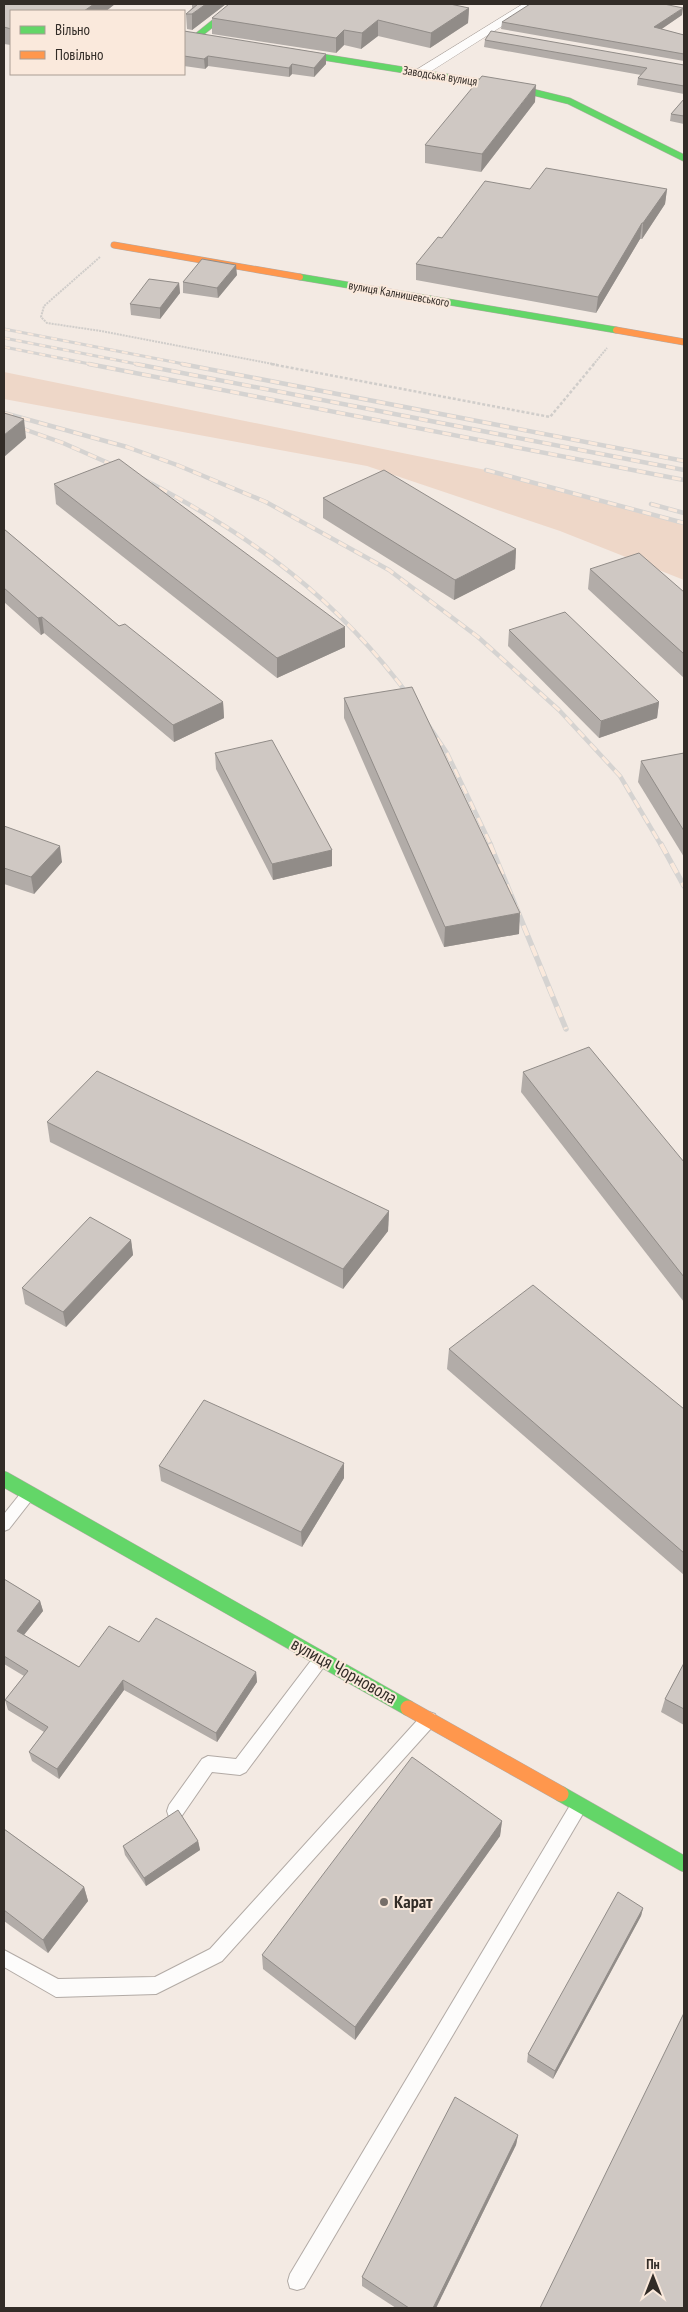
<svg xmlns="http://www.w3.org/2000/svg" width="688" height="2312" viewBox="0 0 688 2312" font-family="'PT Sans Narrow',sans-serif">
	<style>
		.green { fill: #eed7c8 }
		.lines { fill: none; stroke-linecap: round; stroke-linejoin: round }
		.lane-casing { stroke: #b2aaa5; stroke-width: 2 }
		.street-casing { stroke: #b2aaa5; stroke-width: 1 }
		.fast-far1-casing { stroke: #b2aaa5; stroke-width: 7 }
		.fast-casing { stroke: #b2aaa5; stroke-width: 16 }
		.slow-far1-casing { stroke: #b2aaa5; stroke-width: 7 }
		.slow-casing { stroke: #b2aaa5; stroke-width: 16 }
		.path-far1 { stroke: #d0cdca; stroke-width: 2; stroke-dasharray: 2 1; stroke-linecap: butt }
		.path { stroke: #d0cdca; stroke-width: 2.5; stroke-dasharray: 3 2; stroke-linecap: butt }
		.lane { fill: #fdfcfb; fill-rule: evenodd }
		.street { fill: #fdfcfb; fill-rule: evenodd }
		.fast-far1 { stroke: #63d668; stroke-width: 6 }
		.fast { stroke: #63d668; stroke-width: 15 }
		.slow-far1 { stroke: #ff974d; stroke-width: 6 }
		.slow { stroke: #ff974d; stroke-width: 15 }
		.rail-far2-casing { stroke: #d5d3d1; stroke-width: 3 }
		.rail-far1-casing { stroke: #d5d3d1; stroke-width: 4.5 }
		.rail-casing { stroke: #d5d3d1; stroke-width: 5.5 }
		.rail-far2 { stroke: #fae9dc; stroke-width: 2; stroke-dasharray: 6; stroke-linecap: butt }
		.rail-far1 { stroke: #fae9dc; stroke-width: 3; stroke-dasharray: 9; stroke-linecap: butt }
		.rail { stroke: #fae9dc; stroke-width: 4; stroke-dasharray: 11; stroke-linecap: butt }
		.wall { fill: #b2aca8 }
		.shaded-wall { fill: #918c88 }
		.building { fill: #cfc8c3; stroke: #918c88 }
		.poi-dot { fill: #766e69; stroke: #fae9dc; stroke-width: 2 }
		.labels { text-anchor: middle; stroke-width: 4; stroke-linejoin: round; paint-order: stroke }
		.far-street-label { font-size: 12px; fill: #322c27; stroke: #fae9dc }
		.near-street-label { font-size: 18px; fill: #322c27; stroke: #fae9dc }
		.near-poi-label { font-size: 18px; font-weight: bold; fill: #322c27; stroke: #fae9dc; text-anchor: start }
	</style>
	<rect width="100%" height="100%" fill="#f3eae3"/>
	<path class="green" d="M4 372 486 470 684 523V580L560 531 367 466 4 399Z"/>
	<g class="lines">
		<g class="lane-casing">
			<g id="lane">
				<path d="M29 1487 34 1489 36 1493 34 1497 9 1529 4 1531V1514L24 1489Z"/>
				<path d="M321 1652 326 1654 329 1659 326 1664 246 1772 240 1775 212 1772 181 1817 175 1819 169 1817 167 1811 169 1805 202 1759 208 1756 236 1759 316 1654Z"/>
				<path d="M429 1712 435 1714 437 1719 435 1724 222 1961 156 1994 56 1997 4 1967V1950L58 1979 155 1977 210 1949 423 1714Z"/>
				<path d="M578 1799 584 1802 586 1807 584 1812 304 2288 297 2290 290 2288 288 2281 290 2274 572 1802Z"/>
			</g>
		</g>
		<g class="street-casing">
			<path id="street" d="M523 4H537L425 75H415L413 72Z"/>
		</g>
		<g class="fast-far1-casing">
			<g id="fast-far1">
				<path d="M196 37 237 4"/>
				<path d="M291 52 516 88 569 101 684 158"/>
				<path d="M300 277 616 330"/>
			</g>
		</g>
		<g class="fast-casing">
			<g id="fast">
				<path d="M4 1479 408 1708"/>
				<path d="M561 1794 684 1864"/>
			</g>
		</g>
		<g class="slow-far1-casing">
			<g id="slow-far1">
				<path d="M114 245 300 277"/>
				<path d="M616 330 684 342"/>
			</g>
		</g>
		<g class="slow-casing">
			<path id="slow" d="M408 1708 561 1794"/>
		</g>
		<g class="path-far1">
			<path d="M100 257 44 306 41 317 47 323 101 331 278 365"/>
			<path d="M593 365 607 348"/>
		</g>
		<path class="path" d="M271 364 550 417 594 364"/>
		<use href="#lane" class="lane"/>
		<use href="#street" class="street"/>
		<use href="#fast-far1" class="fast-far1"/>
		<use href="#fast" class="fast"/>
		<use href="#slow-far1" class="slow-far1"/>
		<use href="#slow" class="slow"/>
		<g class="rail-far2-casing">
			<g id="rail-far2">
				<path d="M4 329 189 365"/>
				<path d="M4 338 142 365"/>
				<path d="M4 347 95 365"/>
			</g>
		</g>
		<g class="rail-far1-casing">
			<g id="rail-far1">
				<path d="M89 364 684 480"/>
				<path d="M136 364 684 470"/>
				<path d="M182 364 684 461"/>
				<path d="M4 413 127 447 177 465 266 502 389 570 478 637 559 710 620 776 661 845"/>
				<path d="M4 422 63 443 122 469"/>
				<path d="M486 470 684 523"/>
				<path d="M143 479C255 538 336 597 412 700"/>
				<path d="M651 504 684 513"/>
				<path d="M427 723 447 753 491 845"/>
			</g>
		</g>
		<g class="rail-casing">
			<g id="rail">
				<path d="M490 844 566 1029"/>
				<path d="M661 844 684 886"/>
			</g>
		</g>
		<use href="#rail-far2" class="rail-far2"/>
		<use href="#rail-far1" class="rail-far1"/>
		<use href="#rail" class="rail"/>
	</g>
	<g class="wall">
		<path d="M4 4H115L106 11H11V45L4 44Z"/>
		<path d="M192 4H226L192 30 187 29 186 14 192 8Z"/>
		<path d="M469 8 468 23 430 48 378 36 361 49 344 45 336 53 212 34V18Z"/>
		<path d="M682 15 661 29 684 35V61L501 29 502 22Z"/>
		<path d="M184 31 326 64 314 77 292 74 289 77 208 66 205 69 184 66Z"/>
		<path d="M485 40 684 65V94L637 85 638 78 641 75 484 47Z"/>
		<path d="M684 99V124L670 121 671 114Z"/>
		<path d="M535 102 481 172 425 163V145Z"/>
		<path d="M530 189H667L665 204 642 239H640L596 313 416 280V264L442 238Z"/>
		<path d="M237 275 218 298 183 293V282Z"/>
		<path d="M179 283 180 293 160 319 131 315 130 304Z"/>
		<path d="M54 484 345 647 277 678 56 504Z"/>
		<path d="M323 498 516 549 515 569 454 600 323 518Z"/>
		<path d="M4 529 119 626 223 702 224 718 174 742 44 633 41 635 4 602Z"/>
		<path d="M590 569 684 592V678L588 589Z"/>
		<path d="M509 630 659 702 657 718 599 738 508 646Z"/>
		<path d="M344 698 519 934 444 947 344 718Z"/>
		<path d="M215 753 332 850V866L273 880 216 769Z"/>
		<path d="M684 753V857L638 782 641 761Z"/>
		<path d="M4 826 62 862 34 894 4 884Z"/>
		<path d="M523 1072 684 1162V1302L521 1092Z"/>
		<path d="M47 1122 389 1211 388 1231 343 1289 50 1142Z"/>
		<path d="M131 1240 133 1255 66 1327 25 1304 22 1288Z"/>
		<path d="M449 1349 684 1409V1575L447 1369Z"/>
		<path d="M159 1466 344 1478 302 1547 161 1481Z"/>
		<path d="M4 1579 40 1601 43 1611 24 1635 79 1667 139 1642 256 1672 257 1682 217 1742 124 1690 59 1779 32 1761 29 1752 44 1732 8 1710 5 1700 24 1676 4 1664Z"/>
		<path d="M684 1663V1725L661 1712 665 1699Z"/>
		<path d="M502 1821 500 1836 355 2040 263 1969 262 1955Z"/>
		<path d="M4 1829 84 1887 88 1901 48 1953 4 1921Z"/>
		<path d="M198 1841 200 1850 146 1886 125 1855 123 1846Z"/>
		<path d="M643 1908 641 1916 553 2079 527 2062 528 2054Z"/>
		<path d="M518 2135 516 2145 436 2308H396L362 2286V2277Z"/>
	</g>
	<g class="shaded-wall">
		<path d="M94 4H115L106 11H84Z"/>
		<path d="M206 4H226L192 30V14Z"/>
		<path d="M469 8 468 23 430 48 431 33Z"/>
		<path d="M683 8 682 15 653 35 654 27Z"/>
		<path d="M378 20V36L361 49 362 33Z"/>
		<path d="M344 30V45L336 53V38Z"/>
		<path d="M326 54V64L314 77V68Z"/>
		<path d="M208 56V66L205 69 204 59Z"/>
		<path d="M292 64V74L289 77V68Z"/>
		<path d="M536 85 535 102 481 172 482 154Z"/>
		<path d="M667 189 665 204 642 239 643 223Z"/>
		<path d="M642 223 640 239 596 313 598 297Z"/>
		<path d="M236 265 237 275 218 298 217 288Z"/>
		<path d="M179 283 180 293 160 319V308Z"/>
		<path d="M24 419 26 438 4 457V435Z"/>
		<path d="M516 549 515 569 454 600 455 580Z"/>
		<path d="M42 617 44 633 41 635 38 618Z"/>
		<path d="M345 627V647L277 678V658Z"/>
		<path d="M223 702 224 718 174 742 173 725Z"/>
		<path d="M659 702 657 718 599 738 601 721Z"/>
		<path d="M60 846 62 862 34 894 31 877Z"/>
		<path d="M332 850V866L273 880 272 864Z"/>
		<path d="M520 913 519 934 444 947 445 927Z"/>
		<path d="M389 1211 388 1231 343 1289V1269Z"/>
		<path d="M131 1240 133 1255 66 1327 63 1312Z"/>
		<path d="M344 1463V1478L302 1547 301 1532Z"/>
		<path d="M40 1601 43 1611 19 1641 17 1631Z"/>
		<path d="M256 1672 257 1682 217 1742 216 1733Z"/>
		<path d="M123 1680 124 1690 59 1779 57 1769Z"/>
		<path d="M502 1821 500 1836 355 2040V2027Z"/>
		<path d="M198 1841 200 1850 146 1886 144 1878Z"/>
		<path d="M84 1887 88 1901 48 1953 43 1940Z"/>
		<path d="M643 1908 641 1916 553 2079 555 2071Z"/>
		<path d="M518 2135 516 2145 436 2308H433Z"/>
	</g>
	<g class="building">
		<path d="M4 4H94L84 11H11V29L4 27Z"/>
		<path d="M198 4H206L192 14H186Z"/>
		<path d="M229 4H450L469 8 431 33 378 20 362 33 344 30 336 38 212 18Z"/>
		<path d="M530 4H664L683 8 654 27 684 35V54L502 22Z"/>
		<path d="M184 31 326 54 314 68 292 64 289 68 208 56 204 59 184 56Z"/>
		<path d="M491 31 684 65V86L638 78 647 68 485 40Z"/>
		<path d="M482 76 536 85 482 154 425 145Z"/>
		<path d="M684 99V116L671 114Z"/>
		<path d="M546 168 667 189 643 223H642L598 297 416 264 438 237 442 238 485 181 530 189Z"/>
		<path d="M202 259 236 265 217 288 183 282Z"/>
		<path d="M149 279 179 283 160 308 130 304Z"/>
		<path d="M4 413 24 419 4 435Z"/>
		<path d="M119 459 345 627 277 658 54 484Z"/>
		<path d="M384 470 516 549 455 580 323 498Z"/>
		<path d="M4 529 119 626 125 624 223 702 173 725 42 617 38 618 4 588Z"/>
		<path d="M639 553 684 592V654L590 569Z"/>
		<path d="M565 612 659 702 601 721 509 630Z"/>
		<path d="M412 687 520 913 445 927 344 698Z"/>
		<path d="M272 740 332 850 272 864 215 753Z"/>
		<path d="M684 753V831L641 761Z"/>
		<path d="M4 826 60 846 31 877 4 868Z"/>
		<path d="M589 1047 684 1162V1277L523 1072Z"/>
		<path d="M97 1071 389 1211 343 1269 47 1122Z"/>
		<path d="M90 1217 131 1240 63 1312 22 1288Z"/>
		<path d="M533 1285 684 1409V1553L449 1349Z"/>
		<path d="M204 1400 344 1463 301 1532 159 1466Z"/>
		<path d="M4 1579 40 1601 17 1631 79 1667 109 1626 139 1642 156 1618 256 1672 216 1733 123 1680 57 1769 29 1752 48 1727 5 1700 28 1671 4 1656Z"/>
		<path d="M684 1663V1709L665 1699Z"/>
		<path d="M412 1757 502 1821 355 2027 262 1955Z"/>
		<path d="M178 1810 198 1841 144 1878 123 1846Z"/>
		<path d="M4 1829 84 1887 43 1940 4 1910Z"/>
		<path d="M618 1892 643 1908 555 2071 528 2054Z"/>
		<path d="M684 2013V2308H540Z"/>
		<path d="M455 2097 518 2135 433 2308H409L362 2277Z"/>
	</g>
	<circle class="poi-dot" cx="384" cy="1902" r="5"/>
	<g class="labels">
		<g class="far-street-label">
			<text transform="translate(440 76) rotate(9)" y="4">Заводська вулиця</text>
			<text transform="translate(399 294) rotate(10)" y="4">вулиця Калнишевського</text>
		</g>
		<g class="near-street-label">
			<text transform="translate(344 1671) rotate(29)" y="6">вулиця Чорновола</text>
		</g>
		<g class="near-poi-label">
			<text x="394" y="1908">Карат</text>
		</g>
	</g>
	<rect width="688" height="2312" fill="none" stroke="#322c27" stroke-width="10"/>
	<rect x="10" y="10" width="175" height="65" fill="#fae9dc" stroke="#aa9d94"/>
	<rect x="20" y="26" width="25" height="8" fill="#63d668" stroke="#aa9d94"/>
	<text x="55" y="35" font-size="15" fill="#322c27">Вільно</text>
	<rect x="20" y="51" width="25" height="8" fill="#ff974d" stroke="#aa9d94"/>
	<text x="55" y="60" font-size="15" fill="#322c27">Повільно</text>
	<g transform="translate(653 2277)" stroke="#fae9dc" stroke-width="4" paint-order="stroke">
	<path d="M0-4L9 19L0 12L-9 19Z" fill="#322c27"/>
	<text y="-8" font-size="14" font-weight="bold" text-anchor="middle" fill="#322c27">Пн</text>
	</g>
</svg>
